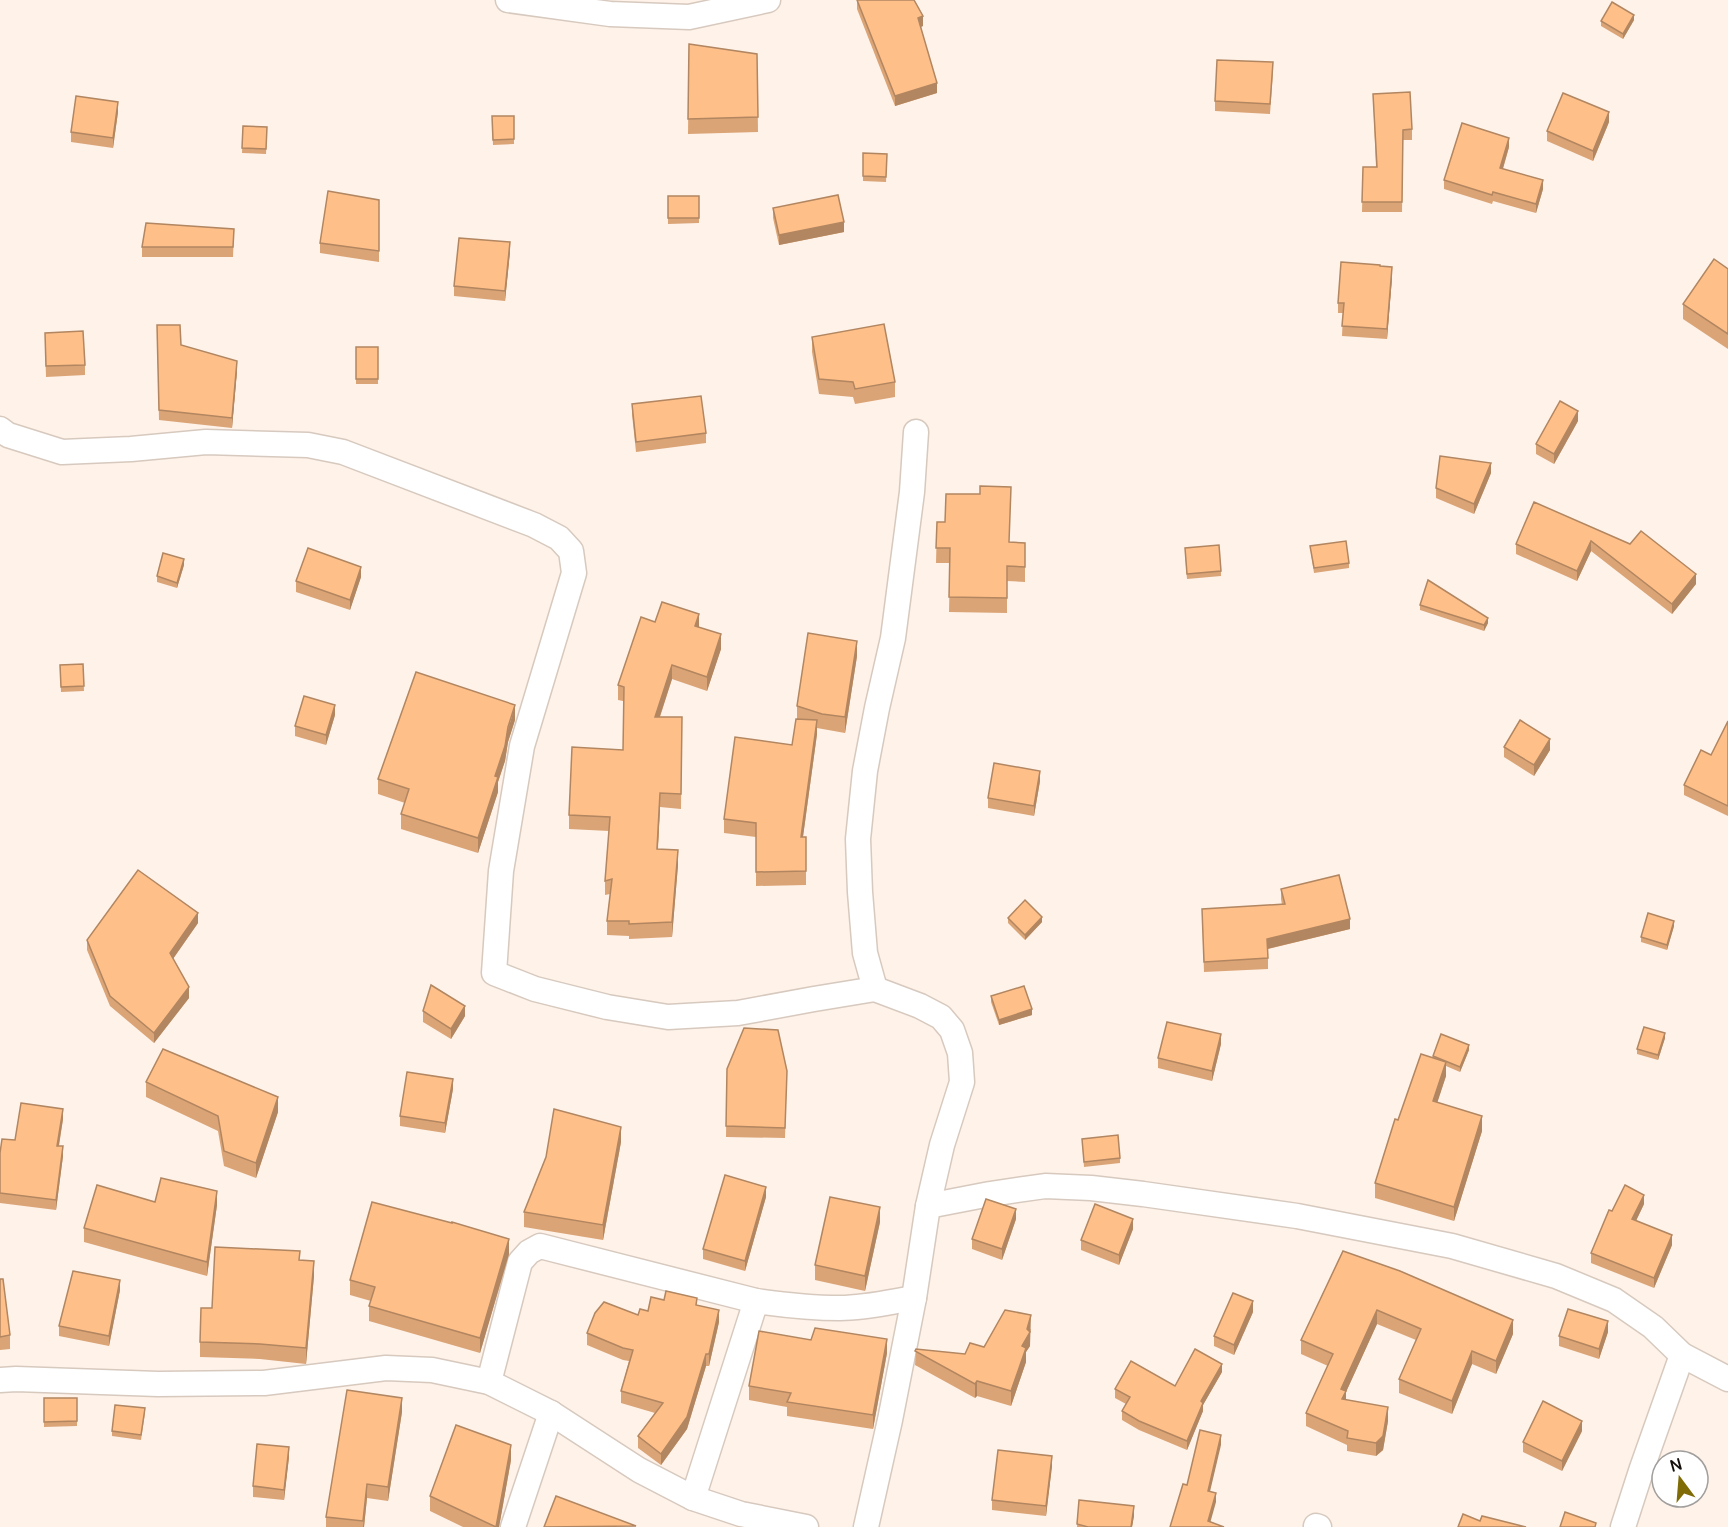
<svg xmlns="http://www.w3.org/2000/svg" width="1728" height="1527" viewBox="0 0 1728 1527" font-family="Manrope,sans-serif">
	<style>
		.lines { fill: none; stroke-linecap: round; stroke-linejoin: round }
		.minor-casing { stroke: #d7c9be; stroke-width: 27 }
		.minor { stroke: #fff; stroke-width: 24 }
		.wall { fill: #dba476 }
		.shaded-wall { fill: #b28660 }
		.building { fill: #ffbf89; stroke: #b28660; stroke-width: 1.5 }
	</style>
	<rect width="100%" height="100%" fill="#fef2e9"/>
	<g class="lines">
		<g class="minor-casing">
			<g id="minor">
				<path d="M508 0 610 14 689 17 768 0"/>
				<path d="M0 429 8 435 62 452 131 449 206 442 308 445 343 452 534 525 559 538 571 551 574 573 522 746 501 871 494 973 535 989 607 1007 668 1017 738 1013 814 999 875 989 920 1006 941 1017 952 1030 960 1053 962 1082 942 1145 928 1206 914 1298 890 1420 866 1527"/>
				<path d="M875 989 865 953 860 892 858 839 865 771 877 708 893 638 912 492 916 432"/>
				<path d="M928 1206 990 1194 1045 1186 1091 1188 1143 1194 1297 1216 1452 1246 1556 1276 1614 1300 1653 1327 1682 1355 1728 1379"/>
				<path d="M0 1380 16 1379 158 1384 264 1383 386 1368 432 1370 489 1382 551 1413 639 1470 693 1498 741 1514 806 1527"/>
				<path d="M489 1382 520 1262 529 1252 540 1246 756 1301"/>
				<path d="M693 1498 756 1301C784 1305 812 1308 840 1308 865 1308 890 1302 914 1298"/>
				<path d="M1316 1526 1319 1527"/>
				<path d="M513 1527 551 1413"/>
				<path d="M1623 1527 1642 1468 1682 1355"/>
			</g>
		</g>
		<use href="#minor" class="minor"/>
	</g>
	<g class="wall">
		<path d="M857 0 923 26 921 27 937 93 895 106 857 9Z"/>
		<path d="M1634 20 1623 39 1601 26V21Z"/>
		<path d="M689 44 757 54 758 132 688 134Z"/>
		<path d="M1273 72 1270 114 1215 111V101Z"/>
		<path d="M1373 94 1412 129V140H1403L1402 212H1362L1363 167H1376Z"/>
		<path d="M118 112 113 148 71 142V132Z"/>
		<path d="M492 116H514V144L493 145Z"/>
		<path d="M1609 122 1593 161 1547 141V131Z"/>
		<path d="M243 126 267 127 266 154 242 153Z"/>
		<path d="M1509 147 1503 169 1543 189 1536 213 1493 201 1492 204 1444 189V180Z"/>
		<path d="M863 153 887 154 886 182 863 181Z"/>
		<path d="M668 196H699V223L668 224Z"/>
		<path d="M379 200V262L320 253V243Z"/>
		<path d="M773 208 844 232 779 245 773 218Z"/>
		<path d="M234 229 233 257H142V247Z"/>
		<path d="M510 252 505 301 454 296V286Z"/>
		<path d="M1380 266 1392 278 1387 339 1342 336 1343 313H1338V303Z"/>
		<path d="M1728 269V349L1683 319V304Z"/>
		<path d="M157 325 181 345 237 371 232 428 159 420Z"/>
		<path d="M812 337 895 382V397L855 404 853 397 819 394 812 352Z"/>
		<path d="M45 343 85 365V375L46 377Z"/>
		<rect x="356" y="347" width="22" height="37"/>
		<path d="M632 404 706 433V443L636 452 632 414Z"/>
		<path d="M1578 421 1554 464 1536 454V444Z"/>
		<path d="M1491 473 1474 514 1436 498V488Z"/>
		<path d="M1534 502 1696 584 1672 614 1591 551 1577 581 1516 554V544Z"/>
		<path d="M937 522 1010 543H1025V582L1007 581V613L949 612 950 563H936Z"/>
		<path d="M1310 546 1349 563V568L1314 573Z"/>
		<path d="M1185 554 1221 571V576L1187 579Z"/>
		<path d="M184 565 177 588 157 582V576Z"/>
		<path d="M361 577 350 610 296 592V581Z"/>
		<path d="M1420 605 1488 623 1484 631 1420 610Z"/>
		<path d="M655 622 699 627 721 649 707 691 672 679 660 717H682L681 809 660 807 658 849 678 865 672 937 629 939V936L607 935V921L610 894 605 895V881L609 831 569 829V815L623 750V701L618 700V685Z"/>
		<path d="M857 656 845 733 817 728V734L803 837H806V885L756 886V837L724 833V819L792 745 797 719V706Z"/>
		<path d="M83 664 84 691 61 692 60 665Z"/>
		<path d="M335 715 326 745 295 736V726Z"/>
		<path d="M515 720 508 742 505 761 498 782V792L478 853 401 829V814L405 803 378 794V779Z"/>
		<path d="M1728 721V816L1684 795V785L1711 755Z"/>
		<path d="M1504 747 1550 750 1534 776 1504 757Z"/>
		<path d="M1040 781 1034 816 988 808V798Z"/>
		<path d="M1281 889 1350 929 1268 949V969L1204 972 1202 909 1282 905 1281 899Z"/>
		<path d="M1008 918 1042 922 1025 940 1008 923Z"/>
		<path d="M198 923 173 959 189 998 154 1043 110 1006 87 950V940Z"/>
		<path d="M1674 926 1667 950 1641 942V937Z"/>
		<path d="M991 996 1032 1015 999 1025 991 1002Z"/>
		<path d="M423 1011 465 1016 451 1039 423 1022Z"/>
		<path d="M1665 1038 1658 1060 1637 1054V1049Z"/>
		<path d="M1221 1044 1212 1081 1158 1068V1058Z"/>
		<path d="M1469 1050 1460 1072 1446 1066V1076L1437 1102 1482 1131 1454 1221 1375 1198V1183L1398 1120 1433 1058V1056Z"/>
		<path d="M727 1069 787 1071 785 1138 726 1137Z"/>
		<path d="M146 1082 278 1112 256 1178 224 1166 218 1131 146 1097Z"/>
		<path d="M453 1089 445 1133 400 1126V1116Z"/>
		<path d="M63 1119 59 1146 63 1156 56 1210 0 1203V1153L15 1140Z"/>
		<path d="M1082 1139 1120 1158V1163L1084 1167Z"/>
		<path d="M621 1142 603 1240 524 1227V1212L546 1157Z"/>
		<path d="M766 1197 745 1271 703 1259V1249Z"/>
		<path d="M155 1202 217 1205 207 1276 84 1242V1228Z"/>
		<path d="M1644 1204 1636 1221 1672 1245 1654 1288 1591 1263V1253L1612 1211Z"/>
		<path d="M1016 1219 1002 1260 972 1249V1239Z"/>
		<path d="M880 1222 865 1291 815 1280V1265Z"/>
		<path d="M1133 1229 1119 1265 1081 1250V1240Z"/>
		<path d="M1343 1251 1513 1334 1496 1374 1472 1364 1452 1414 1399 1393V1379L1416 1340 1377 1324 1346 1392V1400L1388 1421 1383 1450 1376 1456 1347 1451V1445L1306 1426V1413L1328 1366 1301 1354V1340Z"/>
		<path d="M509 1254 480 1353 369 1321V1306L371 1301 350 1295V1280Z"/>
		<path d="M300 1260 314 1276 306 1364 260 1359 200 1357V1342Z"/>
		<path d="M0 1279 10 1335V1349L0 1350Z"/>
		<path d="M120 1290 109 1346 59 1336V1326Z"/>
		<path d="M664 1300 697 1305 719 1322 709 1366H706L687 1429 661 1465 638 1448V1436L655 1413 621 1403V1391L629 1361 623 1360 587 1345V1333L638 1315 648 1311Z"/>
		<path d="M1253 1312 1234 1355 1214 1346V1336Z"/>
		<path d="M1031 1329 1030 1333V1346L1026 1352V1362L1011 1406 977 1396 975 1398 915 1365 916 1349 965 1354Z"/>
		<path d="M1608 1332 1599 1359 1559 1346V1336Z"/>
		<path d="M811 1340 887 1353 873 1429 787 1416V1407L749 1400V1386Z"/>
		<path d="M1222 1372 1203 1405V1411L1187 1450 1139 1430 1122 1420V1411L1126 1404 1115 1398V1389L1175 1386Z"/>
		<path d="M44 1398H77V1426L44 1427Z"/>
		<path d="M402 1412 388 1501 367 1498 364 1527H326V1517Z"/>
		<path d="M145 1413 141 1440 112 1436V1431Z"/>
		<path d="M1582 1431 1562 1471 1523 1452V1442Z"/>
		<path d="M289 1457 284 1500 253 1497V1486Z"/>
		<path d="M511 1460 499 1527H463L430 1511V1496Z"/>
		<path d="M1052 1466 1046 1516 992 1510V1500Z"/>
		<path d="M1079 1500 1134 1516 1132 1527H1077Z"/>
	</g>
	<g class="shaded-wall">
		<path d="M1634 15V20L1623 39V34Z"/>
		<path d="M923 16V26L918 28V18Z"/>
		<path d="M937 83V93L895 106V96Z"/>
		<path d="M118 102V112L113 148V138Z"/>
		<path d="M1609 112V122L1593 161V151Z"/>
		<path d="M1509 138V147L1500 178V168Z"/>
		<path d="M1543 180V189L1536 213V204Z"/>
		<path d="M844 222V232L779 245V235Z"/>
		<path d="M510 242V252L505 301V291Z"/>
		<path d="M1392 267V278L1387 339V329Z"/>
		<path d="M237 361V371L232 428V418Z"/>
		<path d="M1578 411V421L1554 464V454Z"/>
		<path d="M1491 463V473L1474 514V504Z"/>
		<path d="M1591 541V551L1577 581V571Z"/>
		<path d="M184 559V565L177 588V583Z"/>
		<path d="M361 567V577L350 610V600Z"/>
		<path d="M1696 574V584L1672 614V604Z"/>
		<path d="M699 614V629L695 626Z"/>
		<path d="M1488 618V623L1484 631V625Z"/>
		<path d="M721 634V649L707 691V677Z"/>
		<path d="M857 641V656L845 733V717Z"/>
		<path d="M672 665V679L655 731V717Z"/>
		<path d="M335 705V715L326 745V735Z"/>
		<path d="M515 705V720L508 742 505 761 498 782V792L478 853V838Z"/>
		<path d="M817 720V734L801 851V837Z"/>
		<path d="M1550 739V750L1534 776V765Z"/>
		<path d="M1040 771V781L1034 816V806Z"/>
		<path d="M660 793V807L657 863V849Z"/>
		<path d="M678 850V865L672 937V922Z"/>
		<path d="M198 913V923L170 963V953Z"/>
		<path d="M1042 917V922L1025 940V935Z"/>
		<path d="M1350 919V929L1267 949V939Z"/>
		<path d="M1674 921V926L1667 950V945Z"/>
		<path d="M189 987V998L154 1043V1033Z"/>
		<path d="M465 1006V1016L451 1039V1029Z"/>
		<path d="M1032 1009V1015L999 1025V1020Z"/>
		<path d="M1665 1033V1038L1658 1060V1055Z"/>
		<path d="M1221 1034V1044L1212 1081V1071Z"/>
		<path d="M1469 1045V1050L1460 1072V1067Z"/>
		<path d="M1446 1062V1076L1433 1116V1101Z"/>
		<path d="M453 1079V1089L445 1133V1123Z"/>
		<path d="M278 1097V1112L256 1178V1163Z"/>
		<path d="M63 1109V1119L57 1156V1146Z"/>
		<path d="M1482 1116V1131L1454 1221V1207Z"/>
		<path d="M621 1127V1142L603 1240V1225Z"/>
		<path d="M63 1146V1156L56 1210V1200Z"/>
		<path d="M766 1187V1197L745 1271V1261Z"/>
		<path d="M217 1191V1205L207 1276V1262Z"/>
		<path d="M1644 1195V1204L1632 1229V1219Z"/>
		<path d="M880 1207V1222L865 1291V1276Z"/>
		<path d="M1016 1209V1219L1002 1260V1249Z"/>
		<path d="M1133 1219V1229L1119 1265V1255Z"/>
		<path d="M1672 1235V1245L1654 1288V1278Z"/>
		<path d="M509 1239V1254L480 1353V1338Z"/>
		<path d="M314 1261V1276L306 1364V1348Z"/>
		<path d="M120 1280V1290L109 1346V1336Z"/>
		<path d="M1253 1301V1312L1234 1355V1345Z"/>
		<path d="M719 1310V1322L709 1366V1354Z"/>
		<path d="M1377 1310V1324L1346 1392V1405L1342 1413 1341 1389Z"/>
		<path d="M1031 1315 1030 1346 1026 1352V1362L1011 1406V1391L1022 1346Z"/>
		<path d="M1513 1320V1334L1496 1374V1361Z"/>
		<path d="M1608 1321V1332L1599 1359V1349Z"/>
		<path d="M887 1339V1353L873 1429V1415Z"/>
		<path d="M1472 1351V1364L1452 1414V1401Z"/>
		<path d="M706 1354V1366L687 1429 661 1465V1454Z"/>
		<path d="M1222 1364V1372L1203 1405V1411L1187 1450V1441L1201 1401Z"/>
		<path d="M977 1381V1396L975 1398V1384Z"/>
		<path d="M402 1398V1412L388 1501V1487Z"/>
		<path d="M1388 1407V1421L1383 1450 1376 1456V1443Z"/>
		<path d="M1582 1421V1431L1562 1471V1461Z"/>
		<path d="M1221 1435V1445L1208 1500V1491Z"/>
		<path d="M511 1445V1460L499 1527H496Z"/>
		<path d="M289 1447V1457L284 1500V1490Z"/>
		<path d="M1052 1456V1466L1046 1516V1506Z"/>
		<path d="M367 1484V1498L364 1527H363Z"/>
		<path d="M1216 1493V1502L1209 1527 1208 1521Z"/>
		<path d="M1134 1506V1516L1132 1527H1131Z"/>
	</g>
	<g class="building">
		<path d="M857 0H914L923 16 918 18 937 83 895 96Z"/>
		<path d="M1612 2 1634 15 1623 34 1601 21Z"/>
		<path d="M689 44 757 54 758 117 688 119Z"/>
		<path d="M1217 60 1273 62 1270 104 1215 101Z"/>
		<path d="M1410 92 1412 129 1403 130 1402 202H1362L1363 167H1377L1373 94Z"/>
		<path d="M1563 93 1609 112 1593 151 1547 131Z"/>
		<path d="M76 96 118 102 113 138 71 132Z"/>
		<path d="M492 116H514V139L493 140Z"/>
		<path d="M1462 123 1509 138 1500 168 1543 180 1536 204 1493 192 1492 195 1444 180Z"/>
		<path d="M243 126 267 127 266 149 242 148Z"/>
		<path d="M863 153 887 154 886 177 863 176Z"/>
		<path d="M328 191 379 200V251L320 243Z"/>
		<path d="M838 195 844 222 779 235 773 208Z"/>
		<rect x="668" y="196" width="31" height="22"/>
		<path d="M146 223 234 229 233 247H142Z"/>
		<path d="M459 238 510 242 505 291 454 286Z"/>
		<path d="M1714 259 1728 269V334L1683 304Z"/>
		<path d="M1341 262 1380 265V266L1392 267 1387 329 1342 326 1344 303H1338Z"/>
		<path d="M884 324 895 382 855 389 853 382 819 379 812 337Z"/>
		<path d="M157 325H180L181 345 237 361 232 418 159 410Z"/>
		<path d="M83 331 85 365 46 366 45 333Z"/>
		<rect x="356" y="347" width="22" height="32"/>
		<path d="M701 396 706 433 636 442 632 404Z"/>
		<path d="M1560 401 1578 411 1554 454 1536 444Z"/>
		<path d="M1440 456 1491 463 1474 504 1436 488Z"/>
		<path d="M980 486 1011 487 1009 542 1025 543V567L1007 566V598L949 597 950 548H936L937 522H945L946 494H980Z"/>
		<path d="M1534 502 1630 544 1641 531 1696 574 1672 604 1591 541 1577 571 1516 544Z"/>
		<path d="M1346 541 1349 563 1314 568 1310 546Z"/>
		<path d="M1219 545 1221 571 1187 574 1185 548Z"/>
		<path d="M308 548 361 567 350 600 296 581Z"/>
		<path d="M163 553 184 559 177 583 157 576Z"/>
		<path d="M1428 580 1488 618 1484 625 1420 605Z"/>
		<path d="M662 602 699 614 695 626 721 634 707 677 672 665 655 717H682L681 794 660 793 657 849 678 850 672 922 629 924V921H607L612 879 605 881 610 817 569 815 572 747 623 750 624 687 618 685 641 617 655 622Z"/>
		<path d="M808 633 857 641 845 717 822 714 797 706Z"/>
		<path d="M83 664 84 686 61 687 60 665Z"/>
		<path d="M416 672 515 705 508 727 505 746 495 776 498 777 478 838 401 814 409 789 378 779Z"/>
		<path d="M304 696 335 705 326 735 295 726Z"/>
		<path d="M796 719 817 720 801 837H806V871L756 872V823L724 819 735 737 792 745Z"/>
		<path d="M1520 720 1550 739 1534 765 1504 747Z"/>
		<path d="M1728 721V806L1684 785 1701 750 1711 755Z"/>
		<path d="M994 763 1040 771 1034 806 988 798Z"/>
		<path d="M138 870 198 913 170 953 189 987 154 1033 110 996 87 940Z"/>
		<path d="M1339 875 1350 919 1267 939 1268 958 1204 962 1202 909 1285 904 1281 889Z"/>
		<path d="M1025 900 1042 917 1025 935 1008 918Z"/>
		<path d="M1648 913 1674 921 1667 945 1641 937Z"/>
		<path d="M431 985 465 1006 451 1029 423 1011Z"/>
		<path d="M1024 986 1032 1009 999 1020 991 996Z"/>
		<path d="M1167 1022 1221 1034 1212 1071 1158 1058Z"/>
		<path d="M1644 1027 1665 1033 1658 1055 1637 1049Z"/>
		<path d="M744 1028 778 1030 787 1071 785 1128 726 1126 727 1069Z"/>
		<path d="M1441 1034 1469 1045 1460 1067 1433 1056Z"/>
		<path d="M163 1049 278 1097 256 1163 224 1151 218 1116 146 1082Z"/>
		<path d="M1421 1054 1446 1062 1433 1101 1482 1116 1454 1207 1375 1183 1395 1119 1398 1120Z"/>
		<path d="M407 1072 453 1079 445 1123 400 1116Z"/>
		<path d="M21 1103 63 1109 57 1146H63L56 1200 0 1193V1153L2 1139 15 1140Z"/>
		<path d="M554 1109 621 1127 603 1225 524 1212 546 1157Z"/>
		<path d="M1118 1135 1120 1158 1084 1162 1082 1139Z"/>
		<path d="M725 1175 766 1187 745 1261 703 1249Z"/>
		<path d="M161 1178 217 1191 207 1262 84 1228 97 1185 155 1202Z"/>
		<path d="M1625 1185 1644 1195 1632 1219 1672 1235 1654 1278 1591 1253 1609 1210 1612 1211Z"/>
		<path d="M830 1197 880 1207 865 1276 815 1265Z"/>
		<path d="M986 1199 1016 1209 1002 1249 972 1239Z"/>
		<path d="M372 1202 452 1223V1222L509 1239 480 1338 369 1306 375 1287 350 1280Z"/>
		<path d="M1095 1204 1133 1219 1119 1255 1081 1240Z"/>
		<path d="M215 1247 300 1251 299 1260 314 1261 306 1348 260 1344 200 1342 201 1308H212Z"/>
		<path d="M1343 1251 1400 1271 1513 1320 1496 1361 1472 1351 1452 1401 1399 1379 1421 1329 1377 1310 1341 1389 1346 1391 1342 1399 1388 1407 1383 1436 1376 1443 1347 1438 1348 1431 1306 1413 1333 1354 1301 1340Z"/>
		<path d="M73 1271 120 1280 109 1336 59 1326Z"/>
		<path d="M0 1279H3L10 1335 0 1337Z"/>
		<path d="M666 1291 697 1298 696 1305 719 1310 709 1354H706L687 1417 661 1454 638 1436 663 1403 621 1391 633 1350 623 1348 587 1333 595 1313 604 1302 638 1315 640 1309 648 1311 651 1297 664 1300Z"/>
		<path d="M1233 1293 1253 1301 1234 1345 1214 1336Z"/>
		<path d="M1568 1309 1608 1321 1599 1349 1559 1336Z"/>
		<path d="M1005 1310 1031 1315 1027 1329 1030 1332 1022 1346 1026 1348 1011 1391 977 1381 975 1384 915 1351 916 1349 965 1354 970 1343 984 1347Z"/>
		<path d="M815 1328 887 1339 873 1415 787 1402 791 1393 749 1386 759 1331 811 1340Z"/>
		<path d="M1195 1349 1222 1364 1201 1401 1203 1403 1187 1441 1139 1421 1122 1411 1130 1397 1115 1389 1131 1361 1175 1386Z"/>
		<path d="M347 1390 402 1398 388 1487 367 1484 363 1521 326 1517Z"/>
		<path d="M44 1398H77V1421L44 1422Z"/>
		<path d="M1543 1401 1582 1421 1562 1461 1523 1442Z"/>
		<path d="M115 1405 145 1408 141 1435 112 1431Z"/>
		<path d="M456 1425 511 1445 496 1527 430 1496Z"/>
		<path d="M1200 1430 1221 1435 1208 1491 1216 1493 1208 1521 1224 1527H1170L1183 1484 1187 1485Z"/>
		<path d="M257 1444 289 1447 284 1490 253 1486Z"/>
		<path d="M998 1450 1052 1456 1046 1506 992 1500Z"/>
		<path d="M556 1496 636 1526 544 1527Z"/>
		<path d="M1079 1500 1134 1506 1131 1527H1088L1077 1524Z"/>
		<path d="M1565 1512 1596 1523 1595 1527H1560Z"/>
		<path d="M1463 1514 1480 1521 1482 1516 1526 1527H1458Z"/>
	</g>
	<g transform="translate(1680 1479) rotate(344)"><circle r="28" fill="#ffffff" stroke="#a19f9d" stroke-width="1.5"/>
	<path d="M0-4.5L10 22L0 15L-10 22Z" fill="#7f6c07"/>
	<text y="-9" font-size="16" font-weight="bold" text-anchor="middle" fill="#140f0b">N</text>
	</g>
</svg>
